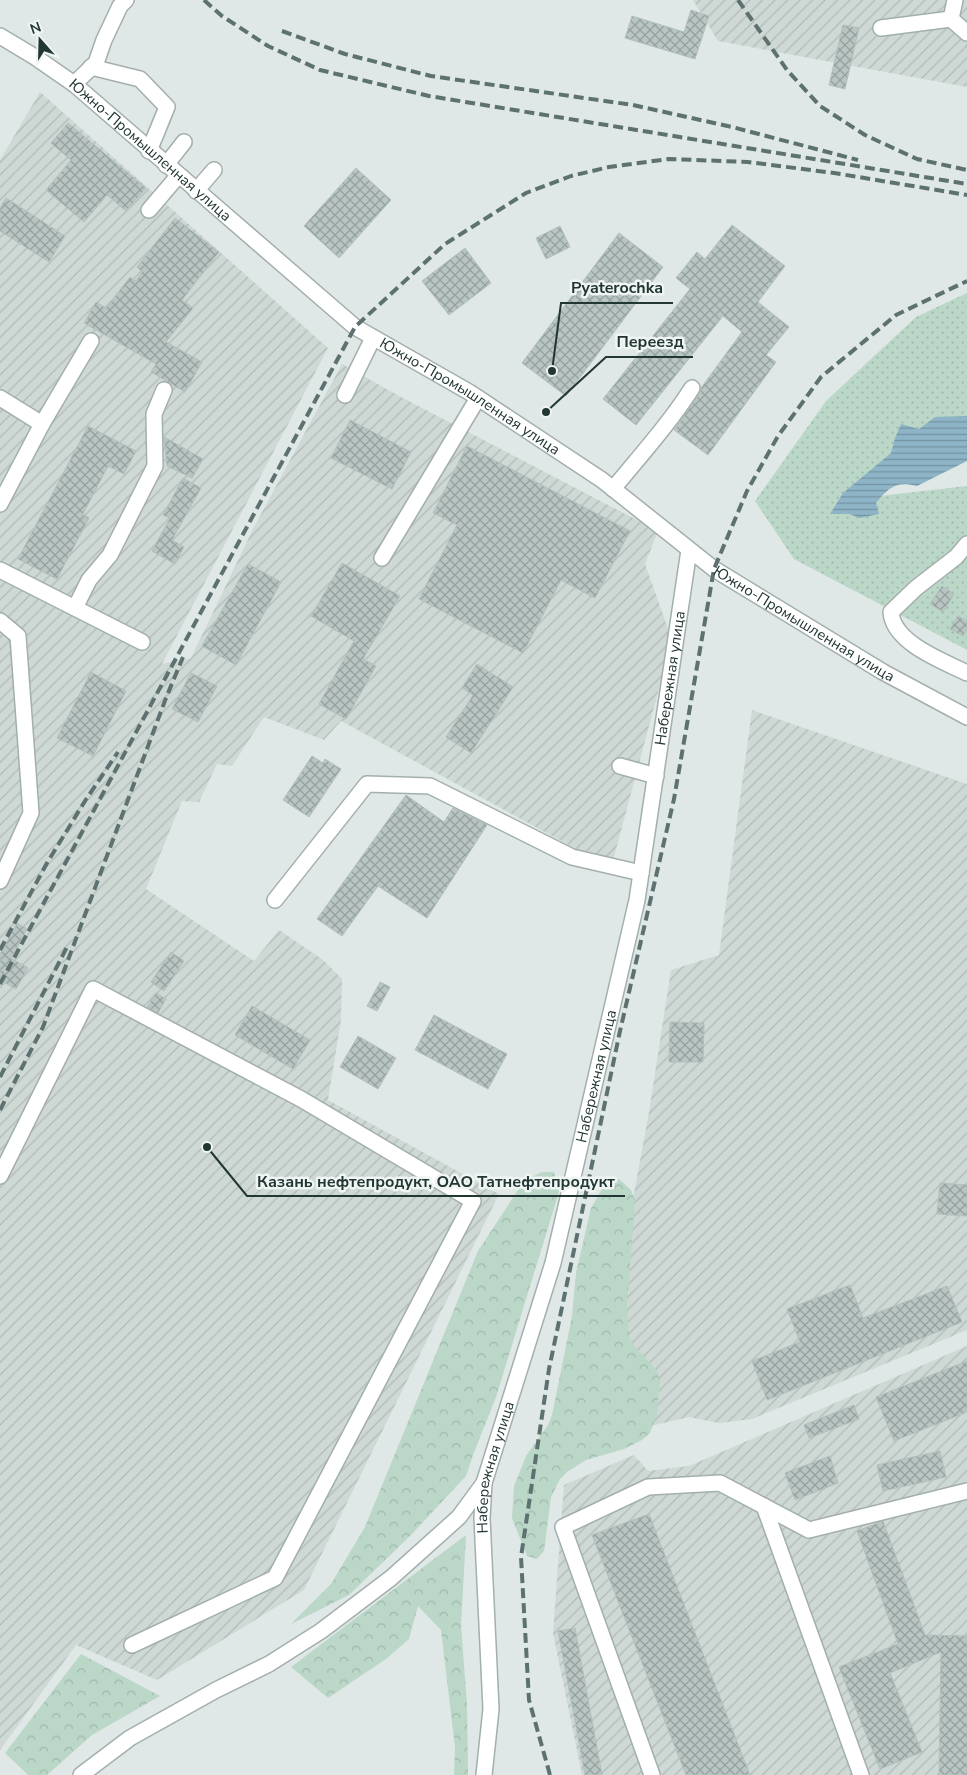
<svg xmlns="http://www.w3.org/2000/svg" width="967" height="1775" viewBox="0 0 967 1775" font-family="'Nunito Sans',sans-serif">
	<style>
		.industrial { fill: url(#industrial-furrows) }
		.forest { fill: url(#forest-crowns) }
		.park { fill: url(#park-dots) }
		.water { fill: url(#water-rules) }
		.building { fill: url(#building-cross-hatch); stroke: #b3c1be }
		.lines { fill: none; stroke-linecap: round; stroke-linejoin: round }
		.minor-casing { stroke: #a3afad; stroke-width: 18 }
		.minor { stroke: #fff; stroke-width: 15 }
		.rail { stroke: #5d7270; stroke-width: 4; stroke-dasharray: 10 5; stroke-linecap: butt }
		.labels { text-anchor: middle; stroke-width: 5; stroke-linejoin: round; paint-order: stroke }
		.street-label { font-size: 15px; fill: #223634; stroke: #eff5f3 }
		.leader { fill: none; stroke: #223634; stroke-width: 2 }
		.callout-dot { fill: #223634; stroke: #eff5f3; stroke-width: 2 }
		.callout-label { font-size: 16px; text-anchor: middle; font-weight: bold; fill: #223634; stroke: #eff5f3; stroke-width: 5; stroke-linejoin: round; paint-order: stroke }
	</style>
	<defs>
		<pattern id="industrial-furrows" width="10" height="10" patternUnits="userSpaceOnUse" patternTransform="scale(1.25)"><rect width="10" height="10" fill="#ced8d5"/><path d="M-1 1l2-2M0 10L10 0M9 11l2-2" fill="none" stroke="#b1bab7"/></pattern>
		<pattern id="forest-crowns" width="20" height="18" patternUnits="userSpaceOnUse" patternTransform="scale(1.25)"><rect width="20" height="18" fill="#bad7c7"/><path d="M2 6a3 3 0 1 1 6 0M12 15a3 3 0 1 1 6 0" fill="none" stroke="#a0b9ac"/></pattern>
		<pattern id="park-dots" width="8" height="8" patternUnits="userSpaceOnUse" patternTransform="scale(1.25)"><rect width="8" height="8" fill="#bad7c7"/><path d="M2 2h.1M6 6h.1" fill="none" stroke="#a0b9ac" stroke-width="1.8" stroke-linecap="round"/></pattern>
		<pattern id="water-rules" width="6" height="5" patternUnits="userSpaceOnUse" patternTransform="scale(1.25)"><rect width="6" height="5" fill="#8db4c7"/><path d="M0 2.5h6" fill="none" stroke="#7393a2"/></pattern>
		<pattern id="building-cross-hatch" width="8" height="8" patternUnits="userSpaceOnUse" patternTransform="scale(1.25)"><rect width="8" height="8" fill="#b8c5c2"/><path d="M0 0l8 8M0 8l8-8" fill="none" stroke="#95a19e"/></pattern>
	</defs>
	<rect width="100%" height="100%" fill="#dfe8e6"/>
	<g class="industrial">
		<path d="M693 0H967V87L718 41Z"/>
		<path d="M40 92 328 348 162 664 191 658 254 527 342 364 401 397 658 531 645 564 672 640 611 868 341 721 324 740 264 717 232 766 217 764 199 802 182 801 146 889 254 961 279 930 322 959 342 979 341 1020 328 1100 499 1194 304 1590 157 1680 76 1645 0 1750V160Z"/>
		<path d="M752 710 967 784V1330L752 1419 719 1423 689 1417 621 1433 608 1335 649 1112 671 970 719 955Z"/>
		<path d="M967 1346V1775H582L553 1633 564 1485 634 1455 648 1471 689 1466Z"/>
	</g>
	<g class="forest">
		<path d="M542 1172H554L559 1192 496 1397 473 1455 466 1476 410 1536 349 1595 291 1624 331 1584 365 1527 478 1251 524 1181Z"/>
		<path d="M619 1179 631 1190 635 1200 627 1305 629 1336 633 1345 656 1369 660 1380 657 1414 650 1433 642 1440 624 1449 586 1460 567 1472 560 1479 551 1497 544 1551 537 1559 527 1556 512 1518 514 1486 526 1456 548 1425 552 1415 572 1316 576 1273 591 1208 602 1189 609 1182Z"/>
		<path d="M466 1535 461 1625 467 1705 468 1772V1775H454L455 1747 441 1630 418 1606 409 1639 386 1659 328 1698 291 1667Z"/>
		<path d="M81 1654 160 1696 92 1735 47 1775H28L5 1753Z"/>
	</g>
	<path class="park" d="M967 293V421L845 500 967 486V650L794 559 755 501 826 401 916 317Z"/>
	<path class="water" d="M967 416V461L917 486C896 481 889 487 876 503L879 514 860 518 849 514H830L843 493 891 453 895 438 901 424 919 429 935 417Z"/>
	<g class="building">
		<path d="M691 10 709 16 695 59 625 38 632 16 684 32Z"/>
		<path d="M843 25 859 28 845 89 829 85Z"/>
		<path d="M68 123 146 188 126 211 107 195 84 222 46 190 71 160 51 143Z"/>
		<path d="M356 168 391 200 339 258 304 226Z"/>
		<path d="M6 198 65 236 49 262 0 231V208Z"/>
		<path d="M175 218 219 252 182 300 193 308 166 342 202 362 185 392 151 372 156 364 84 323 96 302 106 308 130 277 136 281 142 272 137 267Z"/>
		<path d="M732 225 785 266 758 302 789 327 766 355 776 362 708 455 674 430 700 393 701 388 742 332 723 316 636 425 603 399 690 289 676 278 697 252 705 259Z"/>
		<path d="M560 226 570 247 546 259 536 238Z"/>
		<path d="M619 233 663 267 566 396 522 363Z"/>
		<path d="M465 248 491 283 449 315 422 281Z"/>
		<path d="M350 420 411 452 392 489 331 458Z"/>
		<path d="M88 426 136 451 124 474 108 466 83 514 89 518 57 579 18 559Z"/>
		<path d="M164 437 203 459 192 478 167 466Z"/>
		<path d="M467 446 630 531 595 598 561 580 523 653 419 599 457 525 433 513Z"/>
		<path d="M183 478 201 488 172 540 184 547 175 564 152 551 170 518 163 515Z"/>
		<path d="M342 563 400 596 363 659 376 666 346 719 319 704 354 641 311 616Z"/>
		<path d="M248 564 281 582 236 665 202 646Z"/>
		<path d="M942 586 954 594 943 612 930 604Z"/>
		<path d="M958 616 967 621V630L963 636 950 629Z"/>
		<path d="M477 664 513 687 471 753 446 737 473 695 462 688Z"/>
		<path d="M91 672 126 691 93 756 57 738Z"/>
		<path d="M191 673 217 686 198 722 172 709Z"/>
		<path d="M312 756 323 763 325 759 341 769 309 817 283 800Z"/>
		<path d="M406 795 444 822 453 808 487 825 427 918 378 886 342 936 317 919Z"/>
		<path d="M17 923 27 929 11 958 28 968 16 989 0 980V952L1 953Z"/>
		<path d="M171 952 184 961 164 991 151 982Z"/>
		<path d="M380 982 390 987 377 1011 367 1006Z"/>
		<path d="M156 993 166 999 158 1013 147 1007Z"/>
		<path d="M252 1006 310 1040 293 1069 235 1035Z"/>
		<path d="M434 1015 507 1054 488 1089 415 1050Z"/>
		<path d="M670 1022 704 1023 703 1062H669Z"/>
		<path d="M358 1036 396 1058 378 1089 340 1067Z"/>
		<path d="M940 1183 967 1185V1216L937 1214Z"/>
		<path d="M850 1285 863 1318 947 1286 962 1322 767 1400 752 1361 800 1342 787 1309Z"/>
		<path d="M967 1361V1412L894 1441 876 1397Z"/>
		<path d="M854 1405 859 1419 809 1438 804 1425Z"/>
		<path d="M940 1451 946 1477 883 1491 877 1465Z"/>
		<path d="M830 1456 838 1483 795 1500 785 1473Z"/>
		<path d="M649 1514 750 1775H686L592 1535Z"/>
		<path d="M883 1521 925 1635 967 1636V1775H939L941 1652 890 1673 922 1752 880 1769 839 1667 898 1644 857 1531Z"/>
		<path d="M575 1628 602 1775H585L558 1631Z"/>
	</g>
	<g class="lines">
		<g class="minor-casing">
			<g id="minor">
				<path d="M951 19 955 0"/>
				<path d="M881 28 951 19 967 33"/>
				<path id="s1" d="M0 36 35 57 74 84 355 327 469 392 602 480 714 569 883 672 967 717"/>
				<path d="M91 67 140 79 167 107 149 151"/>
				<path d="M74 84 96 63 104 40 120 6 126 0"/>
				<path d="M166 165 184 142"/>
				<path d="M196 191 214 170"/>
				<path d="M149 210 178 176"/>
				<path d="M345 395 373 338"/>
				<path d="M0 398 42 424"/>
				<path d="M613 489C640 456 669 424 692 388"/>
				<path d="M0 504 42 424 91 341"/>
				<path d="M967 544 956 557 916 588 891 612C893 643 943 661 967 673"/>
				<path d="M382 558 478 398"/>
				<path d="M0 570 142 642"/>
				<path d="M75 608 89 580 110 555 155 466 154 414 164 390"/>
				<path d="M0 621 18 636 31 813 0 881"/>
				<path d="M620 766 656 776"/>
				<path d="M275 900 367 784 430 786 572 857 641 873"/>
				<path d="M0 1176 93 989 301 1099 473 1201 275 1578 132 1645"/>
				<path d="M764 1506 861 1775"/>
				<path d="M81 1775 130 1738 216 1690 269 1664 321 1631 391 1578 459 1517 484 1483"/>
				<path id="s2" d="M484 1775 491 1709 482 1518 484 1483 553 1263 637 900 689 550"/>
				<path d="M652 1775 563 1527 648 1487 720 1483 809 1530 967 1491"/>
			</g>
		</g>
		<use href="#minor" class="minor"/>
		<g class="rail">
			<path d="M204 0 222 16 268 46 320 70 429 96 967 184"/>
			<path d="M738 0 787 70 820 106 865 135 917 159 967 170"/>
			<path d="M282 31 345 54 431 76 633 105 732 127 858 160"/>
			<path d="M0 950 47 863 85 801 118 752"/>
			<path d="M0 984 355 327 445 244 526 193 571 176 609 167 669 159 748 162 834 173 967 195"/>
			<path d="M0 1077 67 947"/>
			<path d="M0 1110 43 1027 166 698 183 657"/>
			<path d="M550 1775 529 1700 521 1557 549 1369 620 1031 674 799 714 569 747 491 778 436 821 377 896 315 967 281"/>
		</g>
	</g>
	<g class="labels">
		<g class="street-label">
			<text dy="5" stroke="none"><textPath href="#s1" startOffset="189">Южно-Промышленная улица</textPath></text>
			<text dy="5" stroke="none"><textPath href="#s1" startOffset="594">Южно-Промышленная улица</textPath></text>
			<text dy="5" stroke="none"><textPath href="#s1" startOffset="999">Южно-Промышленная улица</textPath></text>
			<text dy="5" stroke="none"><textPath href="#s2" startOffset="1120">Набережная улица</textPath></text>
			<text dy="5" stroke="none"><textPath href="#s2" startOffset="715">Набережная улица</textPath></text>
			<text dy="5" stroke="none"><textPath href="#s2" startOffset="310">Набережная улица</textPath></text>
		</g>
	</g>
	<path class="leader" d="M552 371L561 303H673M546 412L606 357H693M207 1147L247 1196H625"/>
	<g class="callout-dot">
		<circle cx="552" cy="371" r="5"/>
		<circle cx="546" cy="412" r="5"/>
		<circle cx="207" cy="1147" r="5"/>
	</g>
	<g class="callout-label">
		<text x="617" y="293">Pyaterochka</text>
		<text x="650" y="347">Переезд</text>
		<text x="436" y="1187">Казань нефтепродукт, ОАО Татнефтепродукт</text>
	</g>
	<g transform="translate(40 40) rotate(340)" stroke="#eff5f3" stroke-width="4" paint-order="stroke">
	<path d="M0-4L9 19L0 12L-9 19Z" fill="#223634"/>
	<text y="-8" font-size="14" font-weight="bold" text-anchor="middle" fill="#223634">N</text>
	</g>
</svg>
